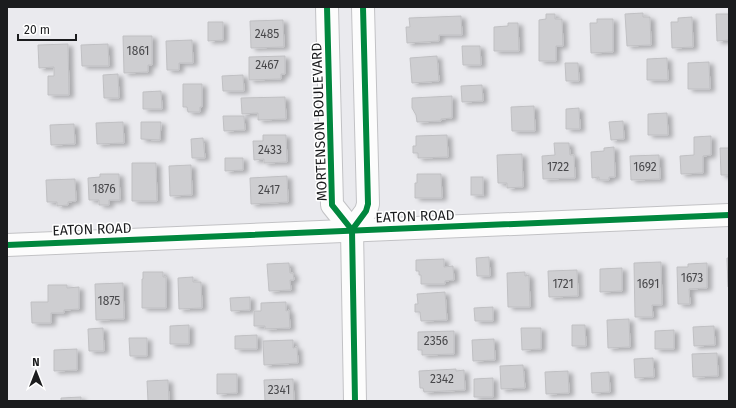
<svg xmlns="http://www.w3.org/2000/svg" width="736" height="408" viewBox="0 0 736 408" font-family="'Fira Sans',sans-serif">
	<style>
		.building { fill: #ceced1; stroke: #c0c0c3; filter: url(#shadow) }
		.lines { fill: none; stroke-linecap: round; stroke-linejoin: round }
		.minor-casing { stroke: #c2c2c5; stroke-width: 24 }
		.minor { stroke: #fcfcfc; stroke-width: 22 }
		.cycleway-casing { stroke: #fff; stroke-width: 8 }
		.cycleway { stroke: #00873e; stroke-width: 6 }
		.labels { text-anchor: middle; stroke-width: 3; stroke-linejoin: round; paint-order: stroke }
		.number-label { font-size: 12px; fill: #48484b }
		.street-label { font-size: 14px; fill: #1b1c1e; stroke: #fff }
	</style>
	<defs>
		<filter id="shadow"><feDropShadow dx="4.5" dy="2.5" stdDeviation="2" flood-color="#0004"/></filter>
	</defs>
	<rect width="100%" height="100%" fill="#eaeaee"/>
	<g class="building">
		<path d="M643 13V17H650L651 45 627 46 625 14Z"/>
		<path d="M546 14H555V19H562L563 46H556V61H539V20L546 19Z"/>
		<path d="M716 14H729V40L717 41Z"/>
		<path d="M461 16 462 35H439V41L407 43 406 27H410L409 18Z"/>
		<path d="M692 17 693 47 672 48 671 22H678V18Z"/>
		<path d="M597 19H613V52L591 53 590 23H597Z"/>
		<path d="M283 20 284 47 251 48 250 21Z"/>
		<path d="M208 22H223V40L208 41Z"/>
		<path d="M508 23H518L519 51H494V27L508 26Z"/>
		<path d="M123 36H152V65H148V72L124 73Z"/>
		<path d="M192 40 193 63H179V70H167L166 41Z"/>
		<path d="M68 44 69 95H48V76H54V67L39 68 38 45Z"/>
		<path d="M108 44 109 66H82L81 45Z"/>
		<path d="M462 46H480L481 65H463Z"/>
		<path d="M285 56V74H281V79L249 80V57Z"/>
		<path d="M437 56 439 81 412 83 410 58Z"/>
		<path d="M667 58 668 80H647V59Z"/>
		<path d="M709 62 710 89H688V63Z"/>
		<path d="M565 63H578L579 81H566Z"/>
		<path d="M118 74 119 98H104L103 75Z"/>
		<path d="M243 75 244 91H223L222 76Z"/>
		<path d="M183 84H202V107H200V112H188L187 107H183Z"/>
		<path d="M482 85 483 101 462 102 461 86Z"/>
		<path d="M161 91 162 109H143V92Z"/>
		<path d="M452 96V118L441 119V121L417 122 416 115 412 108V98Z"/>
		<path d="M285 97 286 119 258 120V113L242 114 241 98Z"/>
		<path d="M534 106 535 131H512L511 107Z"/>
		<path d="M579 108 580 129H566V109Z"/>
		<path d="M667 113 668 135H648V114Z"/>
		<path d="M223 116H244L245 130 224 131Z"/>
		<path d="M623 121 624 139 611 140 609 122Z"/>
		<path d="M123 122 124 143 97 144 96 123Z"/>
		<path d="M141 122H161L160 140 141 139Z"/>
		<path d="M74 124 75 144 51 145 50 125Z"/>
		<path d="M263 135H286L287 162 264 163V159L254 160 253 141H263Z"/>
		<path d="M447 135 448 157 418 158V153H413V146H416V136Z"/>
		<path d="M711 136V155L703 156V173L681 174 680 156 694 155V137Z"/>
		<path d="M203 138 205 158H192L191 139Z"/>
		<path d="M554 143H569L570 155H574L575 178 543 179 542 156 555 155Z"/>
		<path d="M614 147 615 177H609V180H599V177L592 178 591 152 604 151V148Z"/>
		<path d="M720 148H729V175H721Z"/>
		<path d="M522 154 523 187 507 188V183H498L497 155Z"/>
		<path d="M659 155 660 179 631 180 630 156Z"/>
		<path d="M225 158H243V170L225 171Z"/>
		<path d="M132 163H156L157 201H132Z"/>
		<path d="M191 165 192 195 170 196 169 166Z"/>
		<path d="M100 174H119L120 200H109V205H99V200H89L88 178 100 177Z"/>
		<path d="M417 174H441L442 198H415V183H417Z"/>
		<path d="M287 176 288 202 251 204 250 178Z"/>
		<rect x="471" y="177" width="12" height="18"/>
		<path d="M75 179 76 201 68 202V205L57 206V202H47L46 180Z"/>
		<path d="M489 257 490 276H477L476 258Z"/>
		<path d="M727 258H729V287H728Z"/>
		<path d="M444 259V267L453 266 454 280 445 281V284H421V275H419V271H416V260Z"/>
		<path d="M661 262 662 305H652L653 317H635L634 263Z"/>
		<path d="M289 263 290 273H293L294 280H290L291 290 269 291 267 264Z"/>
		<path d="M707 263V288L689 289 690 304H678L677 267H688V264Z"/>
		<path d="M622 268V291L600 292V269Z"/>
		<path d="M577 270 578 296 549 297 548 271Z"/>
		<path d="M143 272H163V277H166V308H142V279H143Z"/>
		<path d="M525 272V276L529 275 530 307H508L507 273Z"/>
		<path d="M193 277V282H201L202 308 179 309 178 278Z"/>
		<path d="M123 283 124 319 96 320 95 284Z"/>
		<path d="M48 285H67V288L79 287V309L64 310V313H51V323H32L31 302H48Z"/>
		<path d="M445 292 447 320 421 321 420 312H415V304H418L417 294Z"/>
		<path d="M250 297V310L231 311 230 298Z"/>
		<path d="M286 302V311L289 310 290 328 265 329V326H254V311H261V303Z"/>
		<path d="M493 307V321H475L474 308Z"/>
		<path d="M629 319 630 347 608 348 607 320Z"/>
		<path d="M189 325V344H170V326Z"/>
		<path d="M572 325H585L586 346H572Z"/>
		<path d="M714 326 715 345 694 346 693 327Z"/>
		<path d="M103 328 104 351H89L88 329Z"/>
		<path d="M521 328H541V349L522 350Z"/>
		<path d="M674 330V349H655V331Z"/>
		<path d="M454 331V354L422 355V350H418V332Z"/>
		<path d="M257 335V349H235V336Z"/>
		<path d="M129 338H147V356H130Z"/>
		<path d="M494 339 495 360 473 361 472 340Z"/>
		<path d="M293 340V348L297 347 298 363 264 365 263 341Z"/>
		<path d="M77 349V370L54 371V350Z"/>
		<path d="M717 353 718 376 693 377 692 354Z"/>
		<path d="M653 358 654 377 635 378 634 359Z"/>
		<path d="M523 365 525 388 501 389 500 366Z"/>
		<path d="M456 369V371L464 370 465 390 424 392 423 388H420L419 371Z"/>
		<path d="M568 371 569 393 546 394 545 372Z"/>
		<path d="M609 372 610 392 592 393 591 373Z"/>
		<path d="M217 374H237V393L217 394Z"/>
		<path d="M493 378V397H474V379Z"/>
		<path d="M293 379 294 401H265L264 380Z"/>
		<path d="M168 380 169 401H148L147 381Z"/>
		<path d="M81 397V401H61V398Z"/>
	</g>
	<g class="lines">
		<g class="minor-casing">
			<g id="minor">
				<path d="M327 7 332 205 352 230"/>
				<path d="M7 245 729 215"/>
				<path d="M355 401 352 230 366 211 368 204 363 7"/>
			</g>
		</g>
		<use href="#minor" class="minor"/>
		<g class="cycleway-casing">
			<g id="cycleway">
				<path d="M327 7 332 205 352 230"/>
				<path d="M7 245 729 215"/>
				<path d="M355 401 352 230 366 211 368 204 363 7"/>
			</g>
		</g>
		<use href="#cycleway" class="cycleway"/>
	</g>
	<g class="labels">
		<g class="number-label">
			<text x="267" y="38">2485</text>
			<text x="138" y="55">1861</text>
			<text x="267" y="69">2467</text>
			<text x="270" y="154">2433</text>
			<text x="558" y="171">1722</text>
			<text x="645" y="171">1692</text>
			<text x="104" y="193">1876</text>
			<text x="269" y="194">2417</text>
			<text x="692" y="282">1673</text>
			<text x="563" y="288">1721</text>
			<text x="648" y="288">1691</text>
			<text x="109" y="305">1875</text>
			<text x="436" y="345">2356</text>
			<text x="442" y="383">2342</text>
			<text x="279" y="394">2341</text>
		</g>
		<g class="street-label">
			<text transform="translate(319 122) rotate(-92)" y="5">MORTENSON BOULEVARD</text>
			<text transform="translate(415 216) rotate(-2)" y="5">EATON ROAD</text>
			<text transform="translate(92 229) rotate(-2)" y="5">EATON ROAD</text>
		</g>
	</g>
	<rect width="736" height="408" fill="none" stroke="#1b1c1e" stroke-width="16"/>
	<g transform="translate(36 372)" stroke="#ffffff" stroke-width="3" paint-order="stroke">
	<path d="M0-3L7 15L0 10L-7 15Z" fill="#1b1c1e"/>
	<text y="-6" font-size="11" font-weight="bold" text-anchor="middle" fill="#1b1c1e">N</text>
	</g>
	<path d="M18 34v6h58v-6" fill="none" stroke="#1b1c1e" stroke-width="2"/>
	<text x="24" y="34" font-size="12" fill="#1b1c1e" stroke="#ffffff" stroke-width="3" paint-order="stroke">20 m</text>
</svg>
